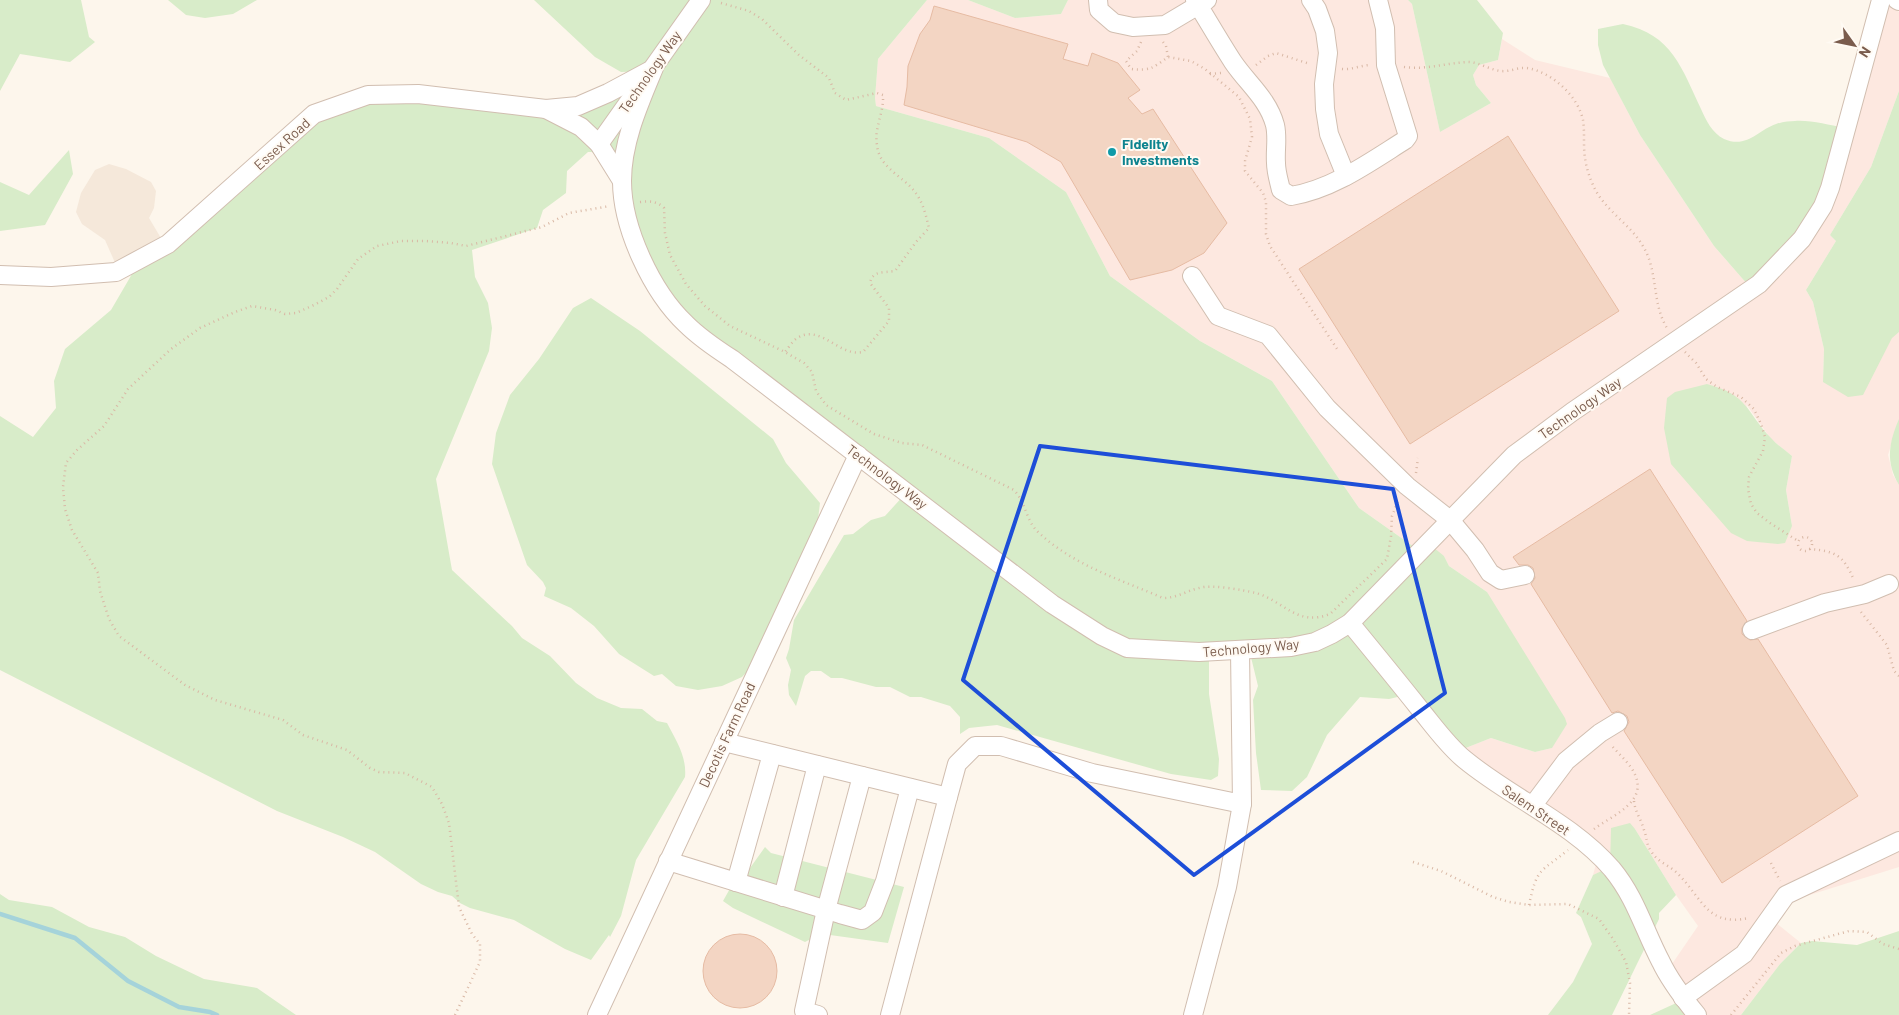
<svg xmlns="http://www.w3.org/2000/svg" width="1899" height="1015" viewBox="0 0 1899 1015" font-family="Barlow,sans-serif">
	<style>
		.residential { fill: #f5e8da }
		.commercial { fill: #fde8e0; fill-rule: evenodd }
		.green { fill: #d8ecc9 }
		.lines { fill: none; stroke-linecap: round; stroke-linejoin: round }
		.stream { stroke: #a5d3da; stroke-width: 4.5 }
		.building { fill: #f3d5c3; stroke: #e6bba3 }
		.minor-casing { stroke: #d1beb0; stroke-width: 20 }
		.path { stroke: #d9b8a5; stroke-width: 2.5; stroke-dasharray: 1 4; stroke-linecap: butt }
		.minor { stroke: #fff; stroke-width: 18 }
		.marked { fill: none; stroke: #1d4ed8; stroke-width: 4; stroke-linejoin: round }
		.culture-dot { fill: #0f9aa8; stroke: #fffaf3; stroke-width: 2 }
		.labels { text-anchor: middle; stroke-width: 4; stroke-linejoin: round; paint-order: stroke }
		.street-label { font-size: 14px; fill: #7a5c4d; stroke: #fffaf3 }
		.culture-label { font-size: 14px; font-weight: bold; fill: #0d838f; stroke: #fffaf3; text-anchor: start }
	</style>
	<rect width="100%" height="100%" fill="#fdf6ec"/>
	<path class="residential" d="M109 164 126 169 151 182 156 191 154 208 149 218 168 250 120 274 105 240 82 224 76 212 81 193 95 170Z"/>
	<path class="commercial" d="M927 0H968L1015 18 1061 14 1068 0H1408L1412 4 1440 132 1491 103 1476 85 1473 75 1479 65 1498 60 1502 39 1535 60 1610 78 1640 135 1714 246 1748 285 1832 193 1884 0 1899 12V91L1871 167 1830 235 1836 241 1806 290 1813 302 1824 349 1823 382 1899 332V419L1888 455 1893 475 1899 485V867L1784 903 1775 922 1801 943 1780 964 1741 1015H1696L1685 999 1672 964 1698 926 1676 895 1635 829 1610 868 1593 875 1598 857 1458 751 1491 738 1535 752 1552 748 1487 592 1449 566 1444 556 1417 549 1359 508 1272 381 1200 341 1110 276 1066 192 989 138 876 106 875 98 878 59ZM1746 404 1771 439 1792 456 1786 490 1792 526Z"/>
	<g class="green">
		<path d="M0 0H81L89 37 95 42 70 62 20 54 0 91Z"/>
		<path d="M168 0H257L233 14 205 18 186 15Z"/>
		<path d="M534 0H927L878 59 875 98 876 106 989 138 1066 192 1110 276 1200 341 1272 381 1359 508 1417 549 1428 543 1444 556 1449 566 1487 592 1565 718 1567 724 1552 748 1535 752 1491 738 1458 751 1410 694 1389 699 1360 697 1327 735 1307 777 1292 791 1261 790 1256 753 1253 700 1258 686 1249 649 1209 656V694L1219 759 1218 776 1211 780 1171 774 997 725 969 728 960 734V717L950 706 921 697H910L890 687H876L842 678H831L821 671H811L805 676 796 706 789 695 788 685 791 670 786 658 789 649 794 620 844 535 853 534 871 520 885 516 905 494 691 328 654 281 614 173 592 152H588L567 171 566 193 543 210 537 228 472 250 475 277 488 303 492 328 489 351 436 479 452 570 512 626 522 638 550 656 576 683 597 698 621 708 642 709 657 721 667 723C676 740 687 757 685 777L636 860 621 916 610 937 609 935 591 960 565 949 514 920 470 908 460 903 452 896 438 892 421 884 375 852 343 837 277 811 0 670V416L33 437 56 408 54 381 65 349 111 310 132 274V272L339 103 424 99 558 118 654 71 621 72 595 57Z"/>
		<path d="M968 0H1068L1061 14 1015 18Z"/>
		<path d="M1408 0H1477L1503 33 1498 60 1479 65 1473 75 1476 85 1491 103 1440 132 1412 4Z"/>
		<path d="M1623 24C1672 34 1682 69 1701 109 1706 120 1712 133 1724 139 1747 149 1758 130 1776 124 1782 122 1790 121 1795 121 1811 120 1829 125 1844 128L1832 193 1786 261 1748 285 1714 246 1640 135 1603 65 1598 45V29Z"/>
		<path d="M1899 91V332L1892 338 1863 395 1848 397 1823 382 1824 349 1813 302 1806 290 1836 241 1830 235 1871 167Z"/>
		<path d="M69 150 73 174 45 225 0 231V182L29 195Z"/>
		<path d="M591 298 640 331 773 439 786 463 820 503 816 536 755 663 742 677 722 686 698 690 676 686 662 674 654 676 619 654 594 626 571 608 544 596 546 588 543 582 527 565 492 464 496 433 510 395 539 359 573 308Z"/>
		<path d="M1707 384C1749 395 1746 412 1771 438 1777 445 1785 450 1792 456L1786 490 1792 526 1785 543 1778 544 1747 541 1731 533 1671 464 1664 428 1667 398 1675 392Z"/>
		<path d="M1899 419V485C1885 462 1889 442 1899 419Z"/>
		<path d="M1630 823 1635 829 1676 895 1659 913V919L1612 1015H1548L1573 982 1592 944 1581 917 1576 913 1593 875 1610 867 1611 828Z"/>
		<path d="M765 847 771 853 904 887 888 943 830 935C821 939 813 937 805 942L733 908 723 901 732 885 745 875Z"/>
		<path d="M0 894 9 900 52 907 89 927 125 937 156 956 204 979 257 988 296 1015H0Z"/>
		<path d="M1899 931V1015H1741L1780 964 1801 943 1812 941 1857 945Z"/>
		<path d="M1685 999 1696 1015H1650Z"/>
	</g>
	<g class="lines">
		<path class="stream" d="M0 914 75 938 128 981 179 1007 210 1012 217 1015"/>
	</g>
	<g class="building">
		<path d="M934 6 1068 44 1063 59 1088 66 1092 53 1118 63 1140 90 1128 98 1142 114 1153 109 1227 223 1204 253 1172 270 1130 280 1061 162 1027 142 904 105 907 87 908 66 920 34 930 20Z"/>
		<path d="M1508 136 1619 311 1410 444 1299 269Z"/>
		<path d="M1650 469 1747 621 1742 628V634L1750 640 1758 639 1858 796 1722 883 1624 731 1629 722 1627 716 1618 711 1612 713 1531 584 1535 578 1533 568 1528 565H1519L1513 557Z"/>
		<circle cx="740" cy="971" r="37"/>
	</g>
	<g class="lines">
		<g class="minor-casing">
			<g id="minor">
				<path d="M1098 0 1099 10 1114 23 1133 27 1165 25 1207 0"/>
				<path d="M1195 0C1208 21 1220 42 1233 62 1248 84 1268 99 1275 125 1278 138 1275 150 1276 163 1276 172 1279 181 1281 190L1291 196C1333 189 1370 162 1405 140L1408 136 1386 65 1385 28 1378 0"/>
				<path d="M1311 0 1317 9 1325 31 1328 53 1324 84 1325 109 1329 134 1346 176"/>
				<path d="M1897 0 1899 1"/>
				<path d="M654 68C639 104 622 142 622 181 622 228 652 292 686 324 700 338 715 348 732 359L1052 604 1102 636 1127 648 1199 652 1291 647 1315 642 1332 634 1350 623 1514 455 1572 412 1759 284 1802 239 1823 206 1830 188 1881 0"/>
				<path d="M546 109 578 106 608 93 649 71"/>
				<path d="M599 144 701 0"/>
				<path d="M0 275 51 277 116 272 168 244 314 114 368 95 418 94 546 109 581 127 599 144 622 181"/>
				<path d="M1192 276 1218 316 1268 335 1327 408 1407 486 1450 520 1475 550 1490 573 1501 580 1525 575"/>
				<path d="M1350 623C1373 651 1396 679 1419 708 1433 725 1447 745 1464 759 1511 798 1571 822 1612 869 1636 898 1644 930 1661 962 1670 981 1684 999 1697 1015"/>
				<path d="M1752 630 1825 603 1865 594 1889 584"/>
				<path d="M724 742 948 797 957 764 975 746H1001L1092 773 1242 804"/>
				<path d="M1533 805 1566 761 1600 733 1618 722"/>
				<path d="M668 861 840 914 862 920 873 912 885 881 910 788"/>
				<path d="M736 882 772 754"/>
				<path d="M783 897 817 765"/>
				<path d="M1683 998 1744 954 1786 895 1899 841"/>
				<path d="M597 1015 858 455"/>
				<path d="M818 1015 804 1011 826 910 862 776"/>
				<path d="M890 1015 948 797"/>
				<path d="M1193 1015 1227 887 1242 804 1240 650"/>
			</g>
		</g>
		<g class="path">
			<path d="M721 3 749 11 762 19 799 55 829 78 835 93 846 100 877 93 883 95C884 114 874 127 877 145 879 168 903 176 915 192 923 202 926 216 929 228L916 242 895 271C883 273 873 270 870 283L889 308V321L863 352C839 357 822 325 799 337 793 340 789 347 785 352"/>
			<path d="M1141 42 1137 51 1126 61 1131 69C1150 71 1153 68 1168 57L1191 61 1205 69 1239 97 1250 119 1252 137 1245 161V171L1263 193 1266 202V234L1270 246 1339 352"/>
			<path d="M1163 42 1166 46 1168 57"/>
			<path d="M1256 65 1268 56 1276 53 1310 64"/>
			<path d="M1404 67C1426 70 1446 63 1468 62 1479 62 1490 70 1501 71 1510 72 1518 67 1527 68 1552 72 1578 96 1583 120 1585 133 1583 145 1585 158 1586 167 1590 179 1594 187 1605 211 1631 224 1644 248 1658 272 1652 304 1667 328"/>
			<path d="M1342 69C1352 70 1361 65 1371 65"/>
			<path d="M1210 74 1221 73"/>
			<path d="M640 202C650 201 657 201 664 208L665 233 670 255 686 284 705 306 730 326 785 352 804 363 812 372 816 391 826 405 874 434 902 443 922 445 1014 490C1027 504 1025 520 1039 533 1075 566 1119 579 1163 598 1177 598 1186 591 1199 588 1212 584 1242 590 1256 593 1284 601 1297 627 1330 614L1387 559 1391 536 1392 516 1399 499"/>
			<path d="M1685 352 1696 363 1706 379 1717 387 1741 397 1754 409 1761 424 1765 437 1763 451 1749 477 1748 489 1751 504 1757 513 1770 523 1798 541"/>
			<path d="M1416 473 1418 458"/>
			<circle cx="1805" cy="544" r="7"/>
			<path d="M1809 549C1836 551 1843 555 1854 580"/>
			<path d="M1861 612 1887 645 1894 671 1899 676"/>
			<path d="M1634 801C1635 812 1641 819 1644 830 1647 837 1646 844 1651 851 1657 862 1669 865 1677 873 1703 898 1706 927 1749 918"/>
			<path d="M1594 829C1614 814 1652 801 1632 769 1626 760 1618 753 1611 745"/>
			<path d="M1413 862 1441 871 1493 897 1509 902 1529 905 1568 904 1599 919 1613 939 1626 962 1630 983 1629 1015"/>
			<path d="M1771 863 1780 881"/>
			<path d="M1529 905C1537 867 1540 873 1568 850"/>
			<path d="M455 1015 480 962V944L472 934 459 907 449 823 442 804 432 787 405 773 379 772 370 768 347 750 303 735 283 720 215 700 185 685 119 636 109 619 100 591 98 573 72 530 65 509 63 487 66 463 77 450 104 426 128 389 171 349 200 328 235 312 252 306 275 310 285 314 296 313 314 305 329 297 337 289 358 259 377 246 401 241H426L451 243 466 246 542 227 569 213 610 206"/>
			<path d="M1731 1015 1781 953 1795 946 1849 931 1867 932 1883 944 1899 949"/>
		</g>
		<use href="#minor" class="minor"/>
	</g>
	<path class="marked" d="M1040 446 1393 489 1445 693 1194 875 963 680Z"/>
	<circle class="culture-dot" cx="1112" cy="152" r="5"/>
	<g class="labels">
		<g class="street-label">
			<text transform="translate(650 72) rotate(-55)" y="5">Technology Way</text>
			<text transform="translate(282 144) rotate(-42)" y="5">Essex Road</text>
			<text transform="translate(1580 408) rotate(-35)" y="5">Technology Way</text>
			<text transform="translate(887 477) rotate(37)" y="5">Technology Way</text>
			<text transform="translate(1251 648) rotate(-5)" y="5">Technology Way</text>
			<text transform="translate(727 735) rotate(-65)" y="5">Decotis Farm Road</text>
			<text transform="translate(1536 810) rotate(34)" y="5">Salem Street</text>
		</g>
		<g class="culture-label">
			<text x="1122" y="149">Fidelity<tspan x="1122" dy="16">Investments</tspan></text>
		</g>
	</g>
	<g transform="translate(1854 45) rotate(123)" stroke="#fffaf3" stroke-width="4" paint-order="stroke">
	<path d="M0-4L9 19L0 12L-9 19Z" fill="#7a5c4d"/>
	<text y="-8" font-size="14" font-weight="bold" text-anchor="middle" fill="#7a5c4d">N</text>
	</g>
</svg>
